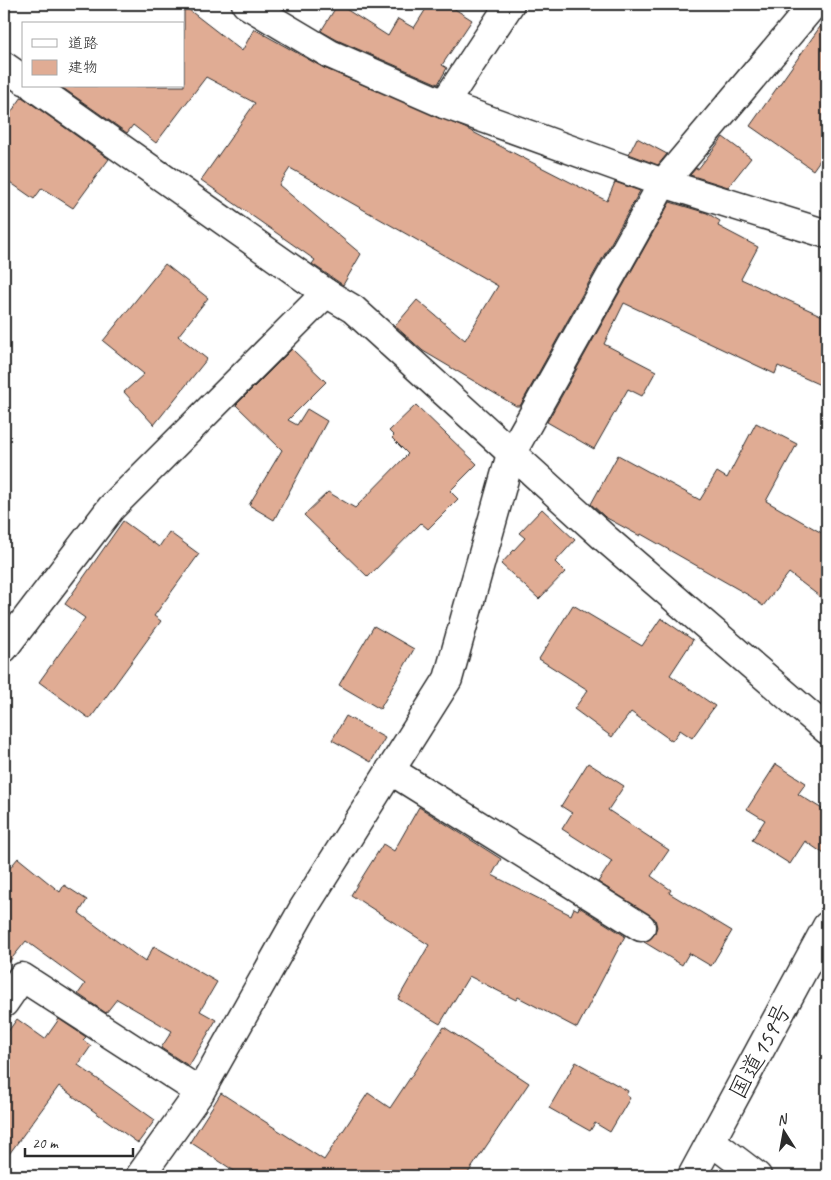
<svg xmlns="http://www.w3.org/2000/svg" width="831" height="1180" viewBox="0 0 831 1180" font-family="Caveat,'Klee One',sans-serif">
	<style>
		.building { fill: #e0ac94; stroke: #2b2b2b }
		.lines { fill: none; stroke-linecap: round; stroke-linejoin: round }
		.street-casing { stroke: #2b2b2b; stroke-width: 31 }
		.highway-casing { stroke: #2b2b2b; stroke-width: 31 }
		.street { stroke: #fff; stroke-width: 28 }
		.highway { stroke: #fff; stroke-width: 28 }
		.labels { text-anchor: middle; stroke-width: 5; stroke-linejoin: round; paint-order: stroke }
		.street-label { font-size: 24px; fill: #2b2b2b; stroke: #fff }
	</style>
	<rect width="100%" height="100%" fill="#fff"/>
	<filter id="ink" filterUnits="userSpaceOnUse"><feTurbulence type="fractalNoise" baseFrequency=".02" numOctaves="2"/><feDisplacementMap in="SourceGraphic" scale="10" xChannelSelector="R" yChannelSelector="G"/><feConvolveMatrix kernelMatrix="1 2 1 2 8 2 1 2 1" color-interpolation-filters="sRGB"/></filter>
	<g filter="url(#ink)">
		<g class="building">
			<path d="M338 4 388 36 398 19 414 28 429 4H447L472 20 442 65 447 68 438 84 337 40 321 31Z"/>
			<path d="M184 6 242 51 254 29 324 68 465 128 607 201 615 182 640 191 520 406H516L423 351 395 326 417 300 465 340 498 286 290 168 279 185 361 254 343 285 312 264 315 260 201 180 255 103 206 77 156 143 133 125 127 133 60 86H184Z"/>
			<path d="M827 17V150L813 170 750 126Z"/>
			<path d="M22 97 109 159 73 208 42 188 34 199 4 178V122Z"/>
			<path d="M723 137 751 158 728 187 690 175 696 168 698 169Z"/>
			<path d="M637 138 667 154 658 165 629 154Z"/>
			<path d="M670 202 707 213 720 221 718 226 758 247 741 279 827 318V388L778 366 775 374 624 303 604 344 656 371 642 396 628 389 594 449 547 422Z"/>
			<path d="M165 264 208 298 178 336 207 359 154 425 124 392 144 374 103 341Z"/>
			<path d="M292 349 326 382 288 420 297 425 307 409 327 421 274 520 249 505 282 450 236 405Z"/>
			<path d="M416 405 477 464 450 491 458 499 428 529 421 523 368 577 304 515 328 492 355 508 408 454 392 438 394 436 389 431Z"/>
			<path d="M756 423 797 444 766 501 827 536V602L789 573 763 606 750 596 641 534 640 536 605 517 591 504 618 455 700 500 717 472 727 478Z"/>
			<path d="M542 509 575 540 555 562 565 572 539 599 501 564 525 538 519 533Z"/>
			<path d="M123 521 159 547 169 532 199 554 154 616 161 621 90 719 39 682 85 618 65 604Z"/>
			<path d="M573 605 642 646 661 618 693 640 670 675 715 706 692 738 680 730 672 741 631 712 612 737 574 709 588 690 539 659Z"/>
			<path d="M374 626 414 649 380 709 339 685Z"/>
			<path d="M346 716 385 738 371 762 332 740Z"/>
			<path d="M588 763 624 786 608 810 669 850 651 876 671 890 669 893 732 931 711 966 689 953 682 965 644 942 654 935 657 927 655 919 598 882 612 861 562 829 572 813 561 806Z"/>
			<path d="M776 764 806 783 798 794 827 812V856L805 841 790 864 752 840 765 820 747 809Z"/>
			<path d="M419 807 501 859 492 875 571 915 574 908 578 910 579 907 625 936 577 1028 518 997 516 1000 469 976 440 1024 398 999 429 945 351 895 383 844 394 851Z"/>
			<path d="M18 858 60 892 64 885 87 900 79 913 145 962 154 946 217 982 200 1011 216 1020 189 1066 161 1048 172 1031 117 999 106 1013 78 994 85 984 26 941 4 968V875Z"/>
			<path d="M17 1019 45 1039 59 1019 86 1037 83 1040 91 1046 78 1065 155 1120 138 1143 59 1086 4 1161V1037Z"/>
			<path d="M444 1027 529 1083 466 1176H242L190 1142 221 1093 324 1160 368 1093 390 1108Z"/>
			<path d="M576 1062 628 1091 626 1095 630 1098 610 1132 595 1123 590 1131 549 1108Z"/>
		</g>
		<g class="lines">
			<g class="street-casing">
				<g id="street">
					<path d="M246 4 330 54 444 104 663 183 827 234"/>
					<path d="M4 66 24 80"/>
					<path d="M33 86 326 293 353 309 606 539 827 730"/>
					<path d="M444 104 510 4"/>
					<path d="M4 648 111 508 326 293"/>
					<path d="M390 770 641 927"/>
					<path d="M4 1003 22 977 200 1092"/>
					<path d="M711 1141 757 1176"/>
					<path d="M140 1176 200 1092 303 909 448 679 511 454 663 183 814 4"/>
				</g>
			</g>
			<g class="highway-casing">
				<path id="highway" d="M692 1176 827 926"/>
			</g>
			<use href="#street" class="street"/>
			<use href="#highway" class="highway"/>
		</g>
	</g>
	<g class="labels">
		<g class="street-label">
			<text transform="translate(760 1051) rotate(-62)" y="8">国道159号</text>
		</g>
	</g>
	<rect width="831" height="1180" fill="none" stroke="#fff" stroke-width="20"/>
	<rect x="10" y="10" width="811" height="1160" fill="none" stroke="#2b2b2b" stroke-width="2" filter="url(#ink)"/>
	<rect x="22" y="22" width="162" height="65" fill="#ffffff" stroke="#aaaaaa"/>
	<rect x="32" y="39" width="25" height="8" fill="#ffffff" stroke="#aaaaaa"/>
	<text x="68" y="48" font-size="15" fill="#2b2b2b">道路</text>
	<rect x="32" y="60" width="25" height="15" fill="#e0ac94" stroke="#aaaaaa"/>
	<text x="68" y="72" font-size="15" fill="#2b2b2b">建物</text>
	<g transform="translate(784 1132) rotate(349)" stroke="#ffffff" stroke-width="4" paint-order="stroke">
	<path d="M0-4L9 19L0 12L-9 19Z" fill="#2b2b2b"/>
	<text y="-8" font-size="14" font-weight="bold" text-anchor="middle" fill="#2b2b2b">N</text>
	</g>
	<path d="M25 1148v8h108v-8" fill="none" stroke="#2b2b2b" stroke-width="2.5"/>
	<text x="32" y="1148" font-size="15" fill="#2b2b2b" stroke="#ffffff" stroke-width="4" paint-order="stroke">20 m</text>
</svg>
